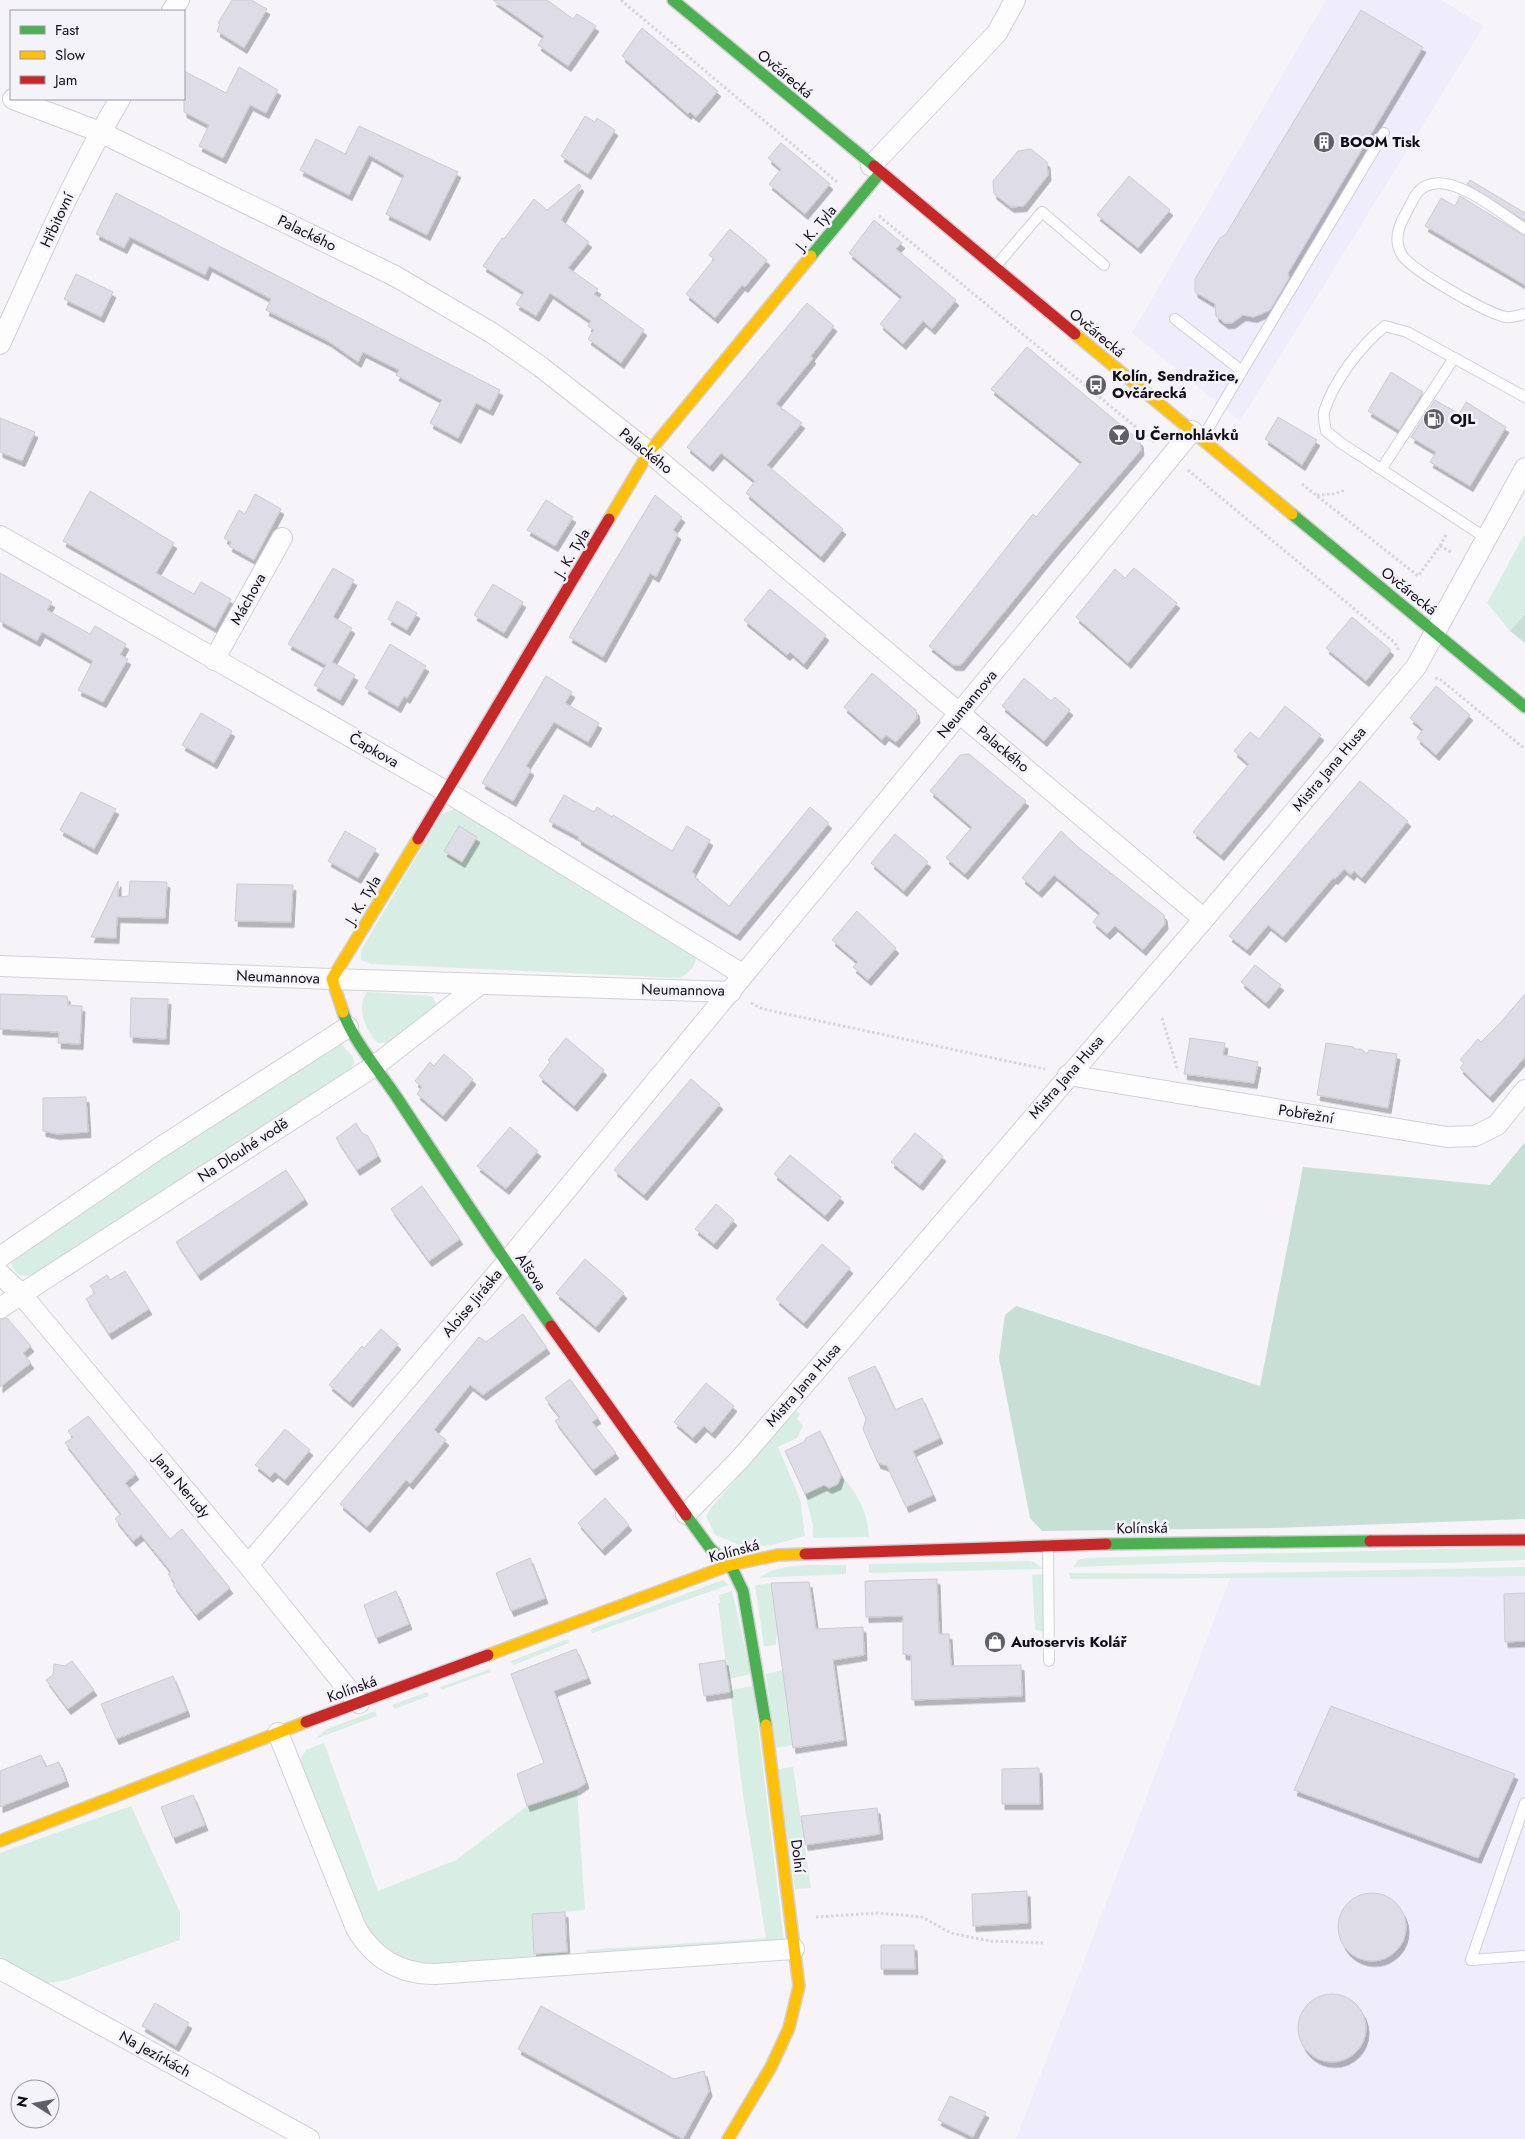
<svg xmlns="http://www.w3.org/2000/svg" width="1525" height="2139" viewBox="0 0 1525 2139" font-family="Jost,sans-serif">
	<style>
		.built { fill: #efecfc }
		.green { fill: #d8ede4 }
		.forest { fill: #c7dfd5 }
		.building { fill: #dedce6; stroke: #cccad2; filter: url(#shadow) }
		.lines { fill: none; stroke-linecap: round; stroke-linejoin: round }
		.lane-casing { stroke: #d2cfd8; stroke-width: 12 }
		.street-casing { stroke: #d2cfd8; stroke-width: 22 }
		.fast-casing { stroke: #d2cfd8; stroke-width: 14 }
		.slow-casing { stroke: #d2cfd8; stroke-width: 14 }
		.jam-casing { stroke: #d2cfd8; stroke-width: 14 }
		.path { stroke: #d6d5d7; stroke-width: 3; stroke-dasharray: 2.5 2.5; stroke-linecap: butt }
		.lane { stroke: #fefdfe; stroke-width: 10 }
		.street { stroke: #fefdfe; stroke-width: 20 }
		.fast { stroke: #4caf50; stroke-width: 11 }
		.slow { stroke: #ffc107; stroke-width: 11 }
		.jam { stroke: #c62828; stroke-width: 11 }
		.labels { text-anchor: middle; stroke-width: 5; stroke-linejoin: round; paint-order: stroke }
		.street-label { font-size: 15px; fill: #100d18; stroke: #f5f3fa }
		.poi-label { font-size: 15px; font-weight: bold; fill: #100d18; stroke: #f5f3fa; text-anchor: start }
	</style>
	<defs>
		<filter id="shadow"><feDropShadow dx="3" dy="5.5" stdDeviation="0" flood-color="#0004"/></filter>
	</defs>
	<rect width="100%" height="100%" fill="#f6f4f9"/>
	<g class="built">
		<path d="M1326 0H1441L1484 26 1240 421 1132 333Z"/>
		<path d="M1525 1574V2139H1016L1230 1578Z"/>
	</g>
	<g class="green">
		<path d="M1525 533V614L1510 631 1487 603Z"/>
		<path d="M456 808 697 956C695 967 690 972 680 978L371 964 361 960V950L441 815Z"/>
		<path d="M367 992 432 996 437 1005 388 1043H378C366 1032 355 1007 367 992Z"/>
		<path d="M334 1044 342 1045 353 1057 354 1063 351 1069 38 1272C25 1279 14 1277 11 1261L13 1255Z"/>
		<path d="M795 1410 800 1414 797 1419 803 1426 797 1438 778 1447 800 1499 805 1536 772 1545 745 1547 715 1535 706 1516 711 1508Z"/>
		<path d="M842 1477C858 1493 868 1514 869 1537L813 1538V1525L805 1494 824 1485 829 1488 838 1484Z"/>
		<path d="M1525 1547V1560L1446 1563 1214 1562 1073 1567 1078 1560 1086 1558Z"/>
		<path d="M1028 1561 1034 1562 1043 1569 869 1573V1564Z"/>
		<path d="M846 1565V1574L759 1578C781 1561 819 1566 846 1565Z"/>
		<path d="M1525 1567V1576L1070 1579 1069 1573 1209 1574Z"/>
		<path d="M1043 1574V1632L1035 1629 1032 1575Z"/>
		<path d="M723 1580 729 1585 592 1633 591 1629Z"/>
		<path d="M776 1583 772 1588 777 1627 776 1645 764 1646 755 1585Z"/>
		<path d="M732 1591 751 1674 728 1679 718 1603H720L719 1595Z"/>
		<path d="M568 1639 569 1643 513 1665 511 1661Z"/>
		<path d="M490 1669 491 1672 441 1690 440 1687Z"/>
		<path d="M783 1670 793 1745 775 1748 766 1674Z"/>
		<path d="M753 1686 784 1942 589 1959 586 1950 766 1938 743 1795 730 1690Z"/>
		<path d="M427 1692 429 1696 394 1709 392 1705Z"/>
		<path d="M375 1711 377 1716 315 1739 327 1729Z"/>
		<path d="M324 1743 378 1891 456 1860 527 1806 577 1789 585 1910 532 1915 534 1954 567 1952 566 1961 410 1966 371 1939 301 1775V1759L306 1750Z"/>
		<path d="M793 1767 811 1888 795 1889 778 1769Z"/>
		<path d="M131 1806 180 1912V1940L67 1980 48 1983 0 1957V1853Z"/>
	</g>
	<g class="forest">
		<path d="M1525 614V643L1510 631Z"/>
		<path d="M1525 1142V1519L1274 1528 1042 1531 1030 1518 999 1358 1005 1315 1016 1306 1260 1386 1303 1167 1490 1185Z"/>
	</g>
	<g class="building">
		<path d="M232 0H251L267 9 244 48 217 31 220 24 218 23Z"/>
		<path d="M493 0H547L573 19 577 14 596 26 568 66 538 45 544 36Z"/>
		<path d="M1361 10 1423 47 1288 273 1289 278 1270 310 1254 317 1243 315 1232 323H1225L1216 316 1215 304 1195 292V279L1220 238 1226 234Z"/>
		<path d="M642 28 718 91 696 117 690 112 688 114 622 56Z"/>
		<path d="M239 67 278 90 266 113 250 105 223 158 199 146 209 125 184 112V71L226 93Z"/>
		<path d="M585 116 595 122 597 118 615 130 588 174 561 156Z"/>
		<path d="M359 126 458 172 427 235 386 214 404 175 369 155 349 195 300 170 316 139 345 154Z"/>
		<path d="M781 143 830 184 805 214 769 184 781 169 768 158Z"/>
		<path d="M1031 149 1047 162 1048 175 1024 206 1011 207 994 194 993 181 1018 151Z"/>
		<path d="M1129 176 1170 210 1138 248 1097 215Z"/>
		<path d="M1470 180 1525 213V221L1467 184Z"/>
		<path d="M579 184 581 186 561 220 589 242 568 268 598 289 594 294 644 330 621 363 588 339 594 330 588 326 591 321 550 293 536 316 516 304 524 292 483 266 502 238 504 239 534 199 547 210Z"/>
		<path d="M116 193 500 390 490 410 476 403 458 438 430 423 442 400 396 375 399 370 363 352 358 362 328 341 266 310 271 299 209 266 205 275 130 237 124 248 96 234Z"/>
		<path d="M1460 196 1525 236V285L1425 226 1441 198 1455 206Z"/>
		<path d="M874 220 902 243 896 249 956 300 932 329 923 321 903 344 880 324 902 297 849 253Z"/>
		<path d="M730 229 767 260 745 287 742 285 715 318 686 294 714 259 709 255Z"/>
		<path d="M76 274 113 292 101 317 64 299Z"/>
		<path d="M807 303 834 326 811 356 813 358 776 404 802 423 767 465 843 529 821 557 746 493 755 481 721 453 710 466 687 447Z"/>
		<path d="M1027 347 1140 441 1141 450 1053 552 961 665H953L929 646 1033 514 1036 517 1082 462 991 389Z"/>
		<path d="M1391 372 1423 392 1399 430 1368 411Z"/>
		<path d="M1435 400 1459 414 1466 402 1506 427 1470 486 1430 462 1436 452 1411 437Z"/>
		<path d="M1278 417 1317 440 1302 465 1265 439Z"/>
		<path d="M0 418 35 432 22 461 0 452Z"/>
		<path d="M90 491 174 543 156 573 194 594 201 582 231 599 215 628 63 541Z"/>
		<path d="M255 494 281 509 254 560 229 546 231 542 224 538 239 510 245 514Z"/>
		<path d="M655 495 682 517 673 530 678 534 656 577 650 573 603 657 569 637Z"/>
		<path d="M546 500 573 517 555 546 527 530Z"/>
		<path d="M333 568 354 580 333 617 352 628 332 662 355 675 340 700 314 685 326 665 288 644Z"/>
		<path d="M1134 568 1177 603 1128 663 1076 617 1115 569 1125 578Z"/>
		<path d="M0 573 52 602 47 610 90 634 95 626 126 644 120 655 128 659 103 702 78 690 93 661 42 632 37 641 0 621Z"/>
		<path d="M493 584 523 602 504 633 474 615Z"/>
		<path d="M770 589 826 635 804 664 790 652 787 655 744 620Z"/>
		<path d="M397 601 417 613 407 630 388 619Z"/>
		<path d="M1352 617 1391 650 1366 681 1326 648Z"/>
		<path d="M390 644 426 666 407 698 404 696 398 707 365 688Z"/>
		<path d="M872 673 916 710 917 718 896 742 886 735 882 740 844 707Z"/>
		<path d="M546 676 572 692 565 703 599 723 588 742 554 722 526 766 531 770 513 801 482 783Z"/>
		<path d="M1024 678 1051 701 1055 697 1070 710 1044 741 1002 706Z"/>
		<path d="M1436 686 1470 715 1436 755 1417 738 1423 729 1410 718Z"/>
		<path d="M1285 706 1321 735 1221 855 1193 832 1249 764 1234 751 1250 732 1259 739Z"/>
		<path d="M201 713 232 731 214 763 182 745Z"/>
		<path d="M969 754 1026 801 965 874 946 858 972 827 930 791 960 755Z"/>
		<path d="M1360 781 1408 821 1362 878 1354 871 1351 875 1344 869 1335 879 1333 878 1283 937 1268 925 1247 950 1229 936Z"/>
		<path d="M81 792 116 809 94 849 60 830Z"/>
		<path d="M564 795 594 812 597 807 612 817 613 815 672 851 687 826 710 840 692 872 696 875 694 877 729 906 810 807 829 823 737 935 578 839 579 837 549 821Z"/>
		<path d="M459 826 477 837 462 862 444 851Z"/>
		<path d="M345 831 376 849 358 878 328 861Z"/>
		<path d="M1061 831 1078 847 1164 915 1165 924 1143 950 1115 926 1107 934 1093 922 1100 913 1054 875 1039 892 1022 878Z"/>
		<path d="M895 834 928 862 904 891 871 863Z"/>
		<path d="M118 881V897L129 896 130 881 167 882 165 918 117 917 116 938 91 937Z"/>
		<path d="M237 884 293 885 291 922 235 921Z"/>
		<path d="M857 911 896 948 868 980 853 967 858 962 832 940Z"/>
		<path d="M1255 965 1281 985 1266 1003 1241 982Z"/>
		<path d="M0 994 67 996 68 1005 82 1006 80 1044 58 1043 59 1032 0 1029Z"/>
		<path d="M1525 994V1057L1490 1097 1460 1068 1464 1063 1460 1060 1478 1039 1481 1042 1500 1023Z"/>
		<path d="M131 998 168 999 166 1039 130 1037Z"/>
		<path d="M566 1038 604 1070 574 1106 539 1076 550 1062 548 1060Z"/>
		<path d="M1190 1038 1225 1043 1223 1055 1258 1062 1254 1083 1184 1074Z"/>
		<path d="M1326 1043 1354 1047V1049H1361L1367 1054 1369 1050 1397 1054 1388 1108 1317 1095Z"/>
		<path d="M444 1054 473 1079 443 1116 417 1094 422 1087 415 1081 430 1062 434 1066Z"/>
		<path d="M691 1079 720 1104 644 1195 614 1170Z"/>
		<path d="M86 1097 88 1132 57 1134 43 1131V1098Z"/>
		<path d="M356 1123 362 1133 368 1136 378 1156 357 1170 336 1138Z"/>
		<path d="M510 1127 538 1151 506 1189 477 1166Z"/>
		<path d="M915 1133 943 1156 920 1185 891 1162Z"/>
		<path d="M790 1155 841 1197 825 1216 774 1174Z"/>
		<path d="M286 1170 305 1199 198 1275 176 1242Z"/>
		<path d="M422 1186 460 1239 429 1261 391 1209Z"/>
		<path d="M716 1204 734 1220 714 1244 695 1229Z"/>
		<path d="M822 1244 850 1268 804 1323 776 1299Z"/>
		<path d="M585 1259 624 1293 596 1327 556 1293Z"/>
		<path d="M125 1271 149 1309 109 1334 86 1299 95 1293 90 1286 107 1275 110 1280Z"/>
		<path d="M523 1314 547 1348 483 1395 470 1385 434 1430 446 1440 410 1484 406 1480 367 1527 340 1504 479 1337 486 1342Z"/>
		<path d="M7 1318 31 1346 23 1353 31 1363 0 1387V1320Z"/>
		<path d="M381 1329 398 1344 350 1402 329 1385 362 1346 364 1348Z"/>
		<path d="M875 1366 895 1410 922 1398 940 1438 913 1451 933 1495 906 1507 887 1466 878 1463 863 1429 866 1419 848 1378Z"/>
		<path d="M570 1379 598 1418 592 1422 616 1453 593 1470 555 1421 560 1417 545 1398Z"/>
		<path d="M706 1383 734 1406 712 1433 704 1426 693 1438 674 1422Z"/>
		<path d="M88 1416 136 1474 125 1483 170 1539 182 1529 230 1588 196 1615 173 1585 175 1583 168 1574 171 1572 141 1535 133 1541 115 1519 121 1514 65 1443 73 1437 68 1431Z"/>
		<path d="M285 1429 310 1450 285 1480 275 1472 270 1477 255 1465Z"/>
		<path d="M820 1431 841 1475 838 1484 829 1488 824 1485 805 1494 785 1451 804 1442 806 1438Z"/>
		<path d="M605 1498 629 1525 602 1550 578 1523Z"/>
		<path d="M530 1558 545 1598 511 1611 496 1573Z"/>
		<path d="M937 1579 939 1634H949L951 1666 1021 1665 1022 1696 912 1700 911 1655 903 1654V1616L866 1617 865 1581Z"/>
		<path d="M809 1582 816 1629 863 1627 864 1655 833 1660 844 1740 793 1748 771 1583Z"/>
		<path d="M396 1591 409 1624 376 1638 364 1605Z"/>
		<path d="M1525 1593V1641L1505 1642 1504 1594Z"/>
		<path d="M576 1649 588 1678 554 1691 586 1783 577 1789 527 1806 517 1774 544 1763 511 1674Z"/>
		<path d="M725 1660 730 1692 704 1696 699 1664Z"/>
		<path d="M72 1661 94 1690 68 1709 46 1680 53 1675 54 1664 65 1666Z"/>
		<path d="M173 1676 187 1711 116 1739 101 1704Z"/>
		<path d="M1331 1706 1515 1774 1478 1858 1294 1790Z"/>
		<path d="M41 1755 46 1767 59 1762 66 1781 0 1807V1771Z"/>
		<path d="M1039 1768 1040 1804H1002V1769Z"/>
		<path d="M193 1795 205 1825 173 1838 161 1807Z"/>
		<path d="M877 1808 880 1834 805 1845 801 1816Z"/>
		<path d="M1027 1891 1028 1923 973 1926 972 1894Z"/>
		<circle cx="1372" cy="1927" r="34"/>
		<path d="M565 1912 567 1952 534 1954 532 1914Z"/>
		<path d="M881 1945H914L915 1969H881Z"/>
		<circle cx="1332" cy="2028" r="34"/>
		<path d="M155 2003 189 2023 176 2046 142 2026Z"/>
		<path d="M541 2006 674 2079 704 2071 709 2091 683 2139 518 2049Z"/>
		<path d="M950 2096 986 2112 973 2137 938 2120Z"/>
	</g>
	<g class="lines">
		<g class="lane-casing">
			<g id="lane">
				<path d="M1525 229C1501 214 1444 163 1418 192 1413 198 1409 208 1405 215 1398 227 1394 242 1402 255 1411 270 1488 314 1506 317 1512 318 1519 315 1525 314"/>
				<path d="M995 267 1042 212 1104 265"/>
				<path d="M1175 319 1242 371 1384 133"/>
				<path d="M1202 439 1242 371"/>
				<path d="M1382 468 1454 358"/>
				<path d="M1486 538 1341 443 1326 431C1325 425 1323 417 1324 412 1333 382 1361 345 1385 326L1407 332 1525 397"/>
				<path d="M1048 1545 1049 1661"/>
				<path d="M1525 1803 1471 1960 1525 1956"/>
			</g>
		</g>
		<g class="street-casing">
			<g id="street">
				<path d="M172 11 179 0"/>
				<path d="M13 99 100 132 395 276 492 333 541 367 649 452 1204 919"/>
				<path d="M871 166 997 33 1015 0"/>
				<path d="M0 344C38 261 73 177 120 99"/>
				<path d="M0 536 447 792 742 974"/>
				<path d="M214 660 282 538"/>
				<path d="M0 966 332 979 731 992"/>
				<path d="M1068 1075 1447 1137 1475 1136 1497 1125 1525 1090"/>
				<path d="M0 1257 158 1149 348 1027"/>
				<path d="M0 1274 21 1294 248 1565 359 1703"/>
				<path d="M0 1308 376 1065 480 984"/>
				<path d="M686 1514 741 1458 1204 919 1416 667 1525 468"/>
				<path d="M248 1565 506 1263 1192 431"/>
				<path d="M278 1733 356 1928C374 1959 400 1974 435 1974L794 1949"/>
				<path d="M0 1969 309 2139"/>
			</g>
		</g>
		<g class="fast-casing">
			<g id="fast">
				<path d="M673 0 874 166"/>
				<path d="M811 256 880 173"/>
				<path d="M1292 514 1525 707"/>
				<path d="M343 1012C353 1041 381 1073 398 1099 448 1175 498 1252 551 1326"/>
				<path d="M686 1515 710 1548 733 1570 743 1591 766 1725"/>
				<path d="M1106 1544 1370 1541"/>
			</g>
		</g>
		<g class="slow-casing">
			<g id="slow">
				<path d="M1075 334 1292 514"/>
				<path d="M609 519 649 452 811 256"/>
				<path d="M343 1012 332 979 418 839"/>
				<path d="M488 1655 730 1565 778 1555 805 1554"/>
				<path d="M0 1841 306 1722"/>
				<path d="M728 2139 771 2067 789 2028 799 1986 766 1725"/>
			</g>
		</g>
		<g class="jam-casing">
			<g id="jam">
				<path d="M874 166 1075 334"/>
				<path d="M418 839 609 519"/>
				<path d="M551 1326 686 1515"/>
				<path d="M1370 1541 1525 1540"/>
				<path d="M805 1554 1106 1544"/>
				<path d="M306 1722 488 1655"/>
			</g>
		</g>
		<g class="path">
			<path d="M621 0 837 182"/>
			<path d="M879 216 1154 442"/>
			<path d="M1188 470 1395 643 1399 651"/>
			<path d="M1302 484 1418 576 1440 546 1453 553"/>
			<path d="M1317 495 1333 494 1346 490"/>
			<path d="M1440 546 1447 533"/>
			<path d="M1435 678 1441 680 1525 749"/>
			<path d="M751 1003 763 1009 1045 1069"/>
			<path d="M1162 1018 1178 1071"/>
			<path d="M816 1917 878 1913 922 1917 951 1933 989 1941 1043 1943"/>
		</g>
		<use href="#lane" class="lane"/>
		<use href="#street" class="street"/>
		<use href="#fast" class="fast"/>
		<use href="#slow" class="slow"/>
		<use href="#jam" class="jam"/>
	</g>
	<defs>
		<g id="building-disc" transform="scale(1.125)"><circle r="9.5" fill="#605e67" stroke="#f5f3fa"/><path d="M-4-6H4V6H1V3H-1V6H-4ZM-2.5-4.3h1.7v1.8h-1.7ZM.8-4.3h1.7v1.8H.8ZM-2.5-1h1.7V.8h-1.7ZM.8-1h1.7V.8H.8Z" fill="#fff"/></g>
		<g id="bus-disc" transform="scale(1.125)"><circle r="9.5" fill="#605e67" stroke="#f5f3fa"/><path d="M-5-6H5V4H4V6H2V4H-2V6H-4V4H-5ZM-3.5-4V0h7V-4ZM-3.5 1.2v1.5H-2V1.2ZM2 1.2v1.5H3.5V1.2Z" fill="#fff"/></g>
		<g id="fuel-disc" transform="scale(1.125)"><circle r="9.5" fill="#605e67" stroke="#f5f3fa"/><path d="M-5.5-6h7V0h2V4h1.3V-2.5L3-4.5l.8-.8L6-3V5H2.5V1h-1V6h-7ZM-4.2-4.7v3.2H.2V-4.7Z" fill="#fff"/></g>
		<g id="bar-disc" transform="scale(1.125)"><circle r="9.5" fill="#605e67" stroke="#f5f3fa"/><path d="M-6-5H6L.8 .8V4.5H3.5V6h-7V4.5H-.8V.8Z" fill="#fff"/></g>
		<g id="shop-disc" transform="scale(1.125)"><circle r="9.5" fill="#605e67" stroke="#f5f3fa"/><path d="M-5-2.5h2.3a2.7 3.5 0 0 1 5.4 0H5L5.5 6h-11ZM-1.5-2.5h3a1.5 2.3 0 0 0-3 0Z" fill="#fff"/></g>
	</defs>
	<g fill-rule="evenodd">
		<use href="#building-disc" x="1324" y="142"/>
		<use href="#bus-disc" x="1096" y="385"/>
		<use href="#fuel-disc" x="1434" y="419"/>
		<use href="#bar-disc" x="1119" y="435"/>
		<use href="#shop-disc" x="995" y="1642"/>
	</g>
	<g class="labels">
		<g class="street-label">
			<text transform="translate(785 74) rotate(40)" y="5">Ovčárecká</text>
			<text transform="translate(57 220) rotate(-65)" y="5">Hřbitovní</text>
			<text transform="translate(816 228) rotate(-50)" y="5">J. K. Tyla</text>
			<text transform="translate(307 233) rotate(26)" y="5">Palackého</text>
			<text transform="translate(1097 333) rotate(40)" y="5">Ovčárecká</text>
			<text transform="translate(646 451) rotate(39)" y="5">Palackého</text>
			<text transform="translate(572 553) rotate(-59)" y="5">J. K. Tyla</text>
			<text transform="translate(1409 591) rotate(39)" y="5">Ovčárecká</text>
			<text transform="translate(248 599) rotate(-61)" y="5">Máchova</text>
			<text transform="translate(967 704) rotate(-50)" y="5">Neumannova</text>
			<text transform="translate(1003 749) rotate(40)" y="5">Palackého</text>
			<text transform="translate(374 750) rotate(30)" y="5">Čapkova</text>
			<text transform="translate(1329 769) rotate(-50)" y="5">Mistra Jana Husa</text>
			<text transform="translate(363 900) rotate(-59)" y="5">J. K. Tyla</text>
			<text transform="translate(278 977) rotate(2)" y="5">Neumannova</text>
			<text transform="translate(683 990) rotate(1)" y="5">Neumannova</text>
			<text transform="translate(1066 1077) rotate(-49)" y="5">Mistra Jana Husa</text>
			<text transform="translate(1306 1114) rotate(9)" y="5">Pobřežní</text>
			<text transform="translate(243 1150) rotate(-33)" y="5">Na Dlouhé vodě</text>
			<text transform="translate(531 1272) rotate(55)" y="5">Alšova</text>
			<text transform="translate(472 1303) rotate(-50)" y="5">Aloise Jiráska</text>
			<text transform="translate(803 1385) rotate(-49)" y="5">Mistra Jana Husa</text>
			<text transform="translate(182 1486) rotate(50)" y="5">Jana Nerudy</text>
			<text transform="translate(1142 1528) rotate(-1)" y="5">Kolínská</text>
			<text transform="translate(734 1551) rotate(-15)" y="5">Kolínská</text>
			<text transform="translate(352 1689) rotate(-20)" y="5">Kolínská</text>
			<text transform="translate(798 1856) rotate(83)" y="5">Dolní</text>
			<text transform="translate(155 2054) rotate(29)" y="5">Na Jezírkách</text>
		</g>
		<g class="poi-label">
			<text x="1340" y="147">BOOM Tisk</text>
			<text x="1112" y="381">Kolín, Sendražice,<tspan x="1112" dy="17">Ovčárecká</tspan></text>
			<text x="1450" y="424">OJL</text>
			<text x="1135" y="440">U Černohlávků</text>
			<text x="1011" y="1647">Autoservis Kolář</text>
		</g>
	</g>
	<rect x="10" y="10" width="175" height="90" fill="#f5f3fa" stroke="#9997a0"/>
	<rect x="20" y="26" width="25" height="8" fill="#4caf50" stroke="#9997a0"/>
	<text x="55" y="35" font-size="15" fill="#100d18">Fast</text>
	<rect x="20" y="51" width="25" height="8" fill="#ffc107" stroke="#9997a0"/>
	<text x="55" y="60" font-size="15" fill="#100d18">Slow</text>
	<rect x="20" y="76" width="25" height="8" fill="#c62828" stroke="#9997a0"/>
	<text x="55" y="85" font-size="15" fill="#100d18">Jam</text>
	<g transform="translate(35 2104) rotate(281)"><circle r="24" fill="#f5f3fa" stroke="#9997a0"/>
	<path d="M0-4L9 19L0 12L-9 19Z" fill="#605e67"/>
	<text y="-8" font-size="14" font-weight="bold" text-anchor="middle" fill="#100d18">N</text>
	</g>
</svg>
